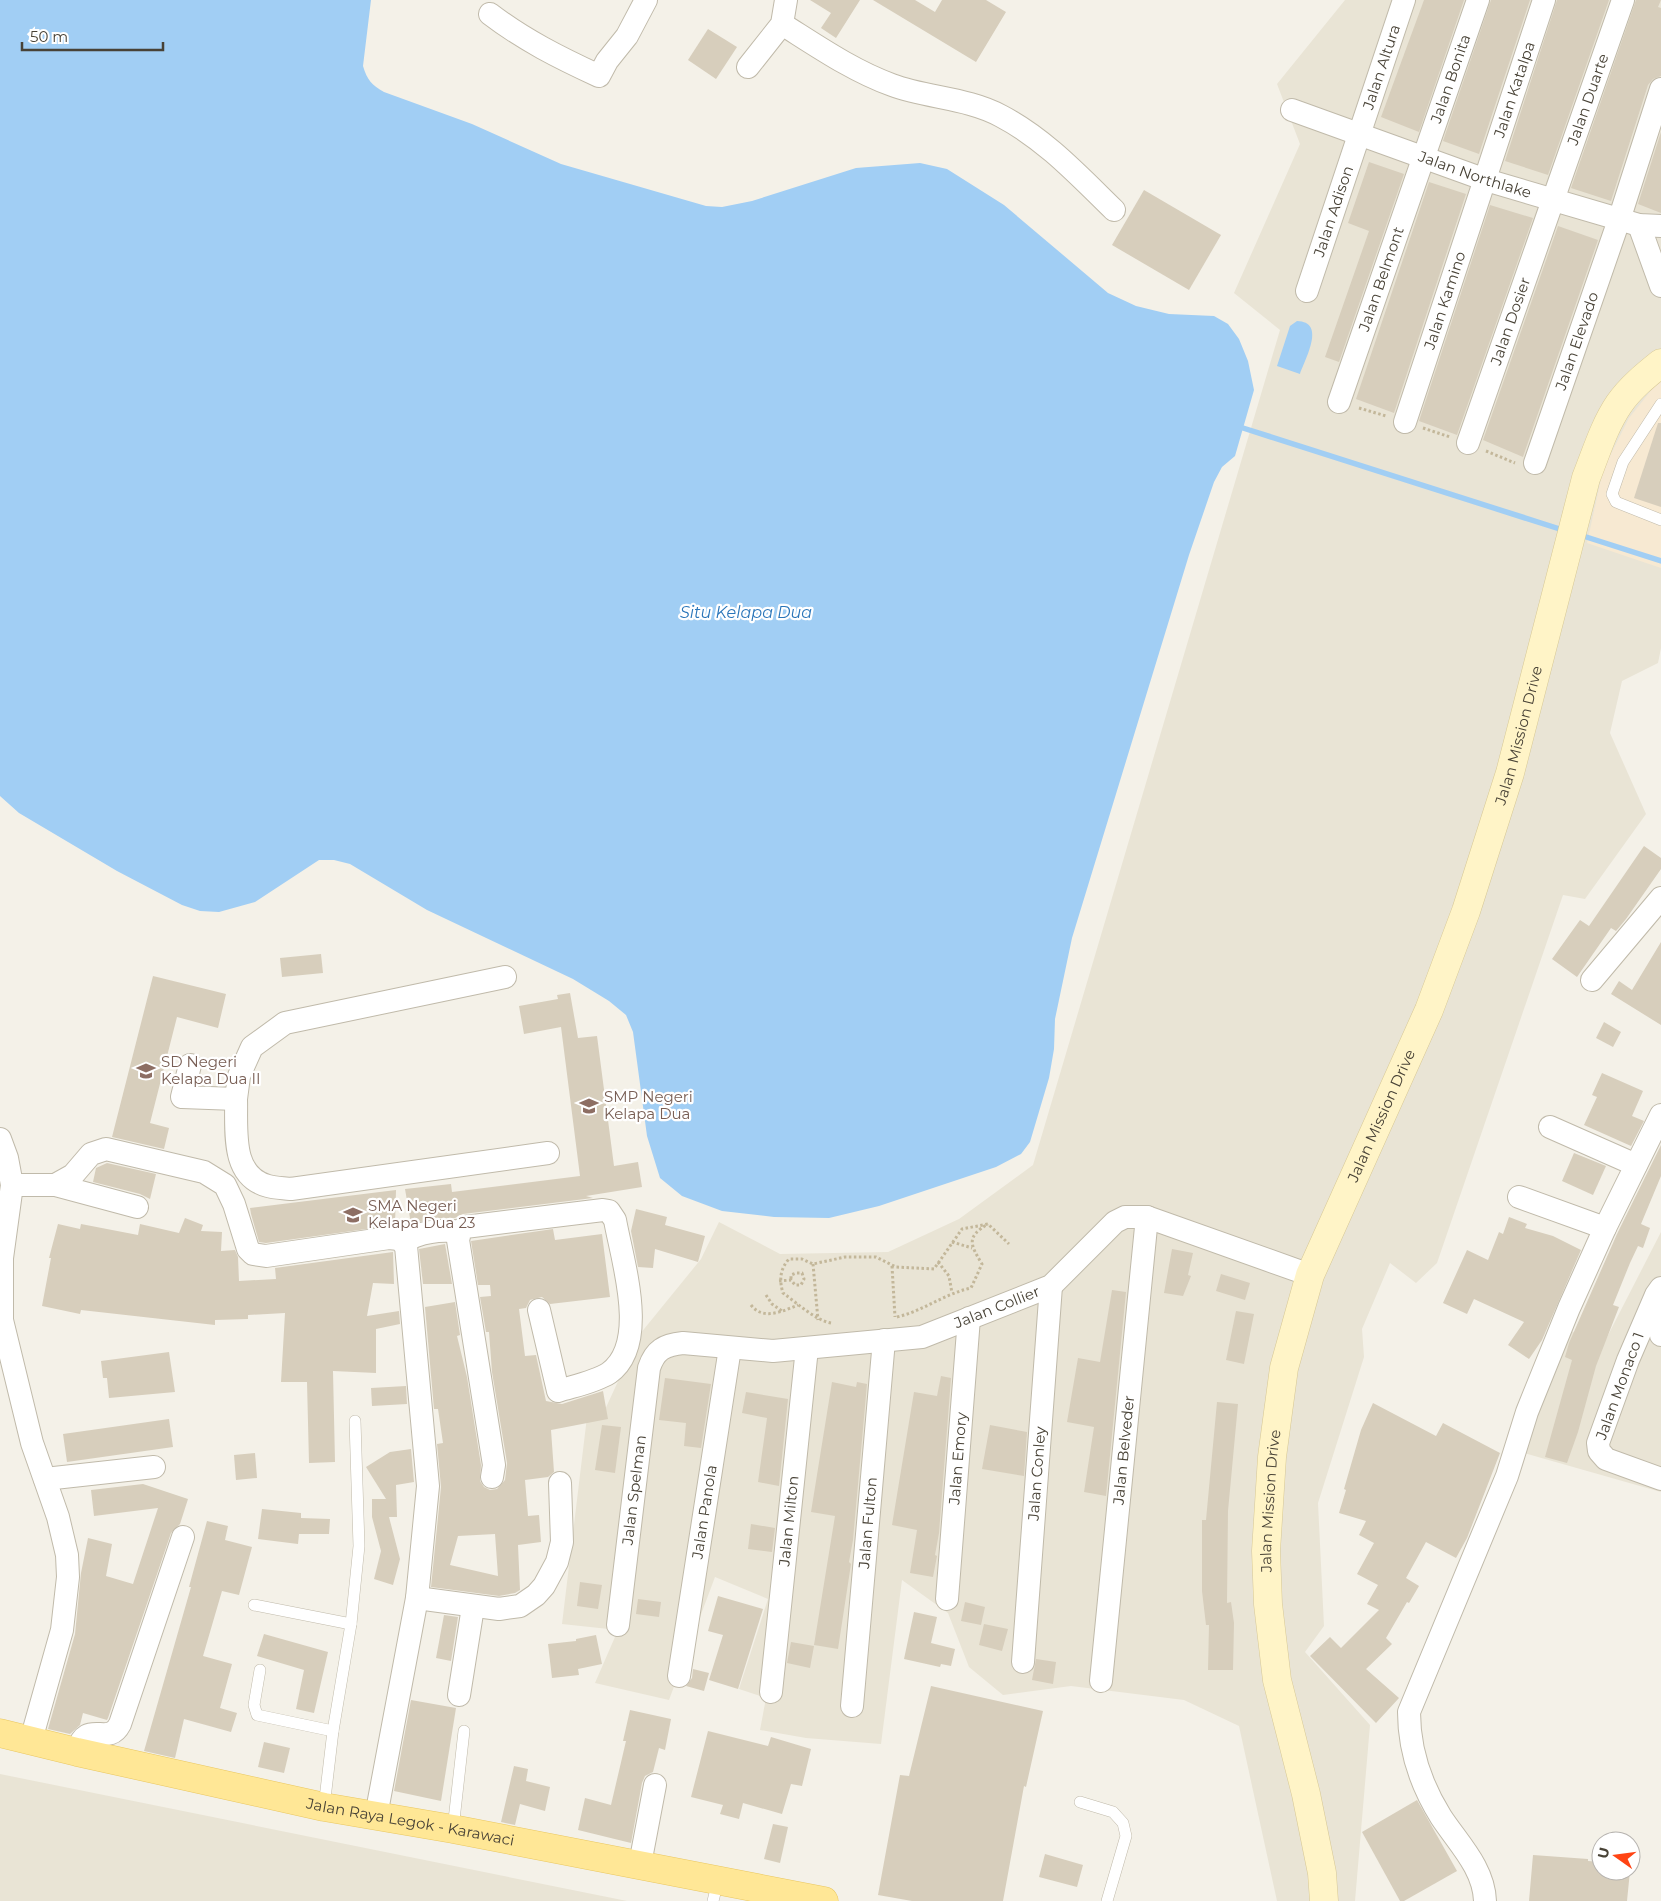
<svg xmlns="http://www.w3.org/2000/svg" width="1661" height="1901" viewBox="0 0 1661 1901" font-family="Montserrat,sans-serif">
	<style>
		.residential { fill: #e9e4d5 }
		.commercial { fill: #f7e9d2 }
		.water { fill: #a1cef4 }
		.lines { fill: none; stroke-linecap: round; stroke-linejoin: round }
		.stream { stroke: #a1cef4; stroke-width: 5.5 }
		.building { fill: #d7cebc; fill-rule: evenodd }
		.lane-casing { stroke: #c0baaa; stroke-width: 12 }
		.street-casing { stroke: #c0baaa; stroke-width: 24 }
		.secondary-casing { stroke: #d7c895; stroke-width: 29 }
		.primary-casing { stroke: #e9c761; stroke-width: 29 }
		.path { stroke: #c3b79a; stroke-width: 3; stroke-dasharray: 2.5 2.5; stroke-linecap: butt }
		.lane { stroke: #fff; stroke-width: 11 }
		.street { stroke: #fff; stroke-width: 22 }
		.secondary { stroke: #fff4c7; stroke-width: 28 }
		.primary { stroke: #ffe796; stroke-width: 28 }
		.labels { text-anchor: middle; stroke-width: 4.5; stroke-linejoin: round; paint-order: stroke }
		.street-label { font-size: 15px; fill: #484236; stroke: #fff }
		.education-label { font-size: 15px; fill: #785e54; stroke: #fff; text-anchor: start }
		.water-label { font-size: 16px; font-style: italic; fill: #2975b9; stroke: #fff }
	</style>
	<rect width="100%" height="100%" fill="#f4f1e8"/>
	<g class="residential">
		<path d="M1345 0H1661V648L1658 663 1622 681 1610 733 1646 814 1585 899 1563 895 1437 1263 1416 1283 1390 1263 1362 1329 1364 1357 1318 1503 1324 1626 1305 1652 1370 1725 1355 1901H1277L1239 1726 1184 1700 1071 1686 1003 1695 969 1667 948 1613 902 1580 881 1744 806 1738 760 1730 766 1698 739 1689 768 1599 715 1577 669 1700 595 1683 618 1630 562 1624 587 1417 602 1416 640 1334 701 1259 719 1222 780 1254 888 1252 959 1219 1033 1165 1280 330 1234 293 1300 144 1277 84Z"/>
		<path d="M1661 1232V1492L1513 1450 1560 1326 1603 1345Z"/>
		<path d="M0 1774 627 1901H0Z"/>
	</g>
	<path class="commercial" d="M1661 378V568L1587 543 1603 470 1629 418Z"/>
	<g class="water">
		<path d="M0 0H371L363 66C367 80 372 85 384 92L472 124 561 164 706 206 722 207 752 201 856 168 920 163 947 169 1004 205 1108 293 1136 306 1169 314 1214 316 1228 324 1239 339 1248 361 1254 390 1235 456 1222 467 1214 482 1189 555 1072 938 1055 1019 1054 1049 1049 1078 1030 1142 1021 1154 996 1167 879 1206 829 1218 774 1217 722 1211 682 1196 660 1178 647 1136 633 1032 626 1015 609 1001 573 979 427 910 350 864 334 860H319L255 902 219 912 200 911 182 905 117 871 19 813 0 796Z"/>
		<path d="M1297 321C1326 322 1306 357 1300 374L1277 366 1290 326Z"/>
	</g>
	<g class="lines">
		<g class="stream">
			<path d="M1243 428 1566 531"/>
			<path d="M1580 535 1661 561"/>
		</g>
	</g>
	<g class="building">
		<path d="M810 0H860L836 38 821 28 831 13Z"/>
		<path d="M873 0H915L935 12 942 0H986L1006 12 976 62Z"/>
		<path d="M1424 0H1464L1419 132 1381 117Z"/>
		<path d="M1491 0H1530L1479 154 1443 141Z"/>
		<path d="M1557 0H1609L1548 175 1505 161Z"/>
		<path d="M1636 0H1661L1658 7 1661 8V76L1653 79 1648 85 1611 201 1571 188Z"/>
		<path d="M708 29 737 47 716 79 688 60Z"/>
		<path d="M1661 132V213L1638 204Z"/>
		<path d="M1369 162 1404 174 1339 362 1325 357 1369 231 1348 223Z"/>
		<path d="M1429 182 1466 194 1394 413 1356 399Z"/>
		<path d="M1144 190 1221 235 1189 290 1112 245Z"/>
		<path d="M1490 205 1533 218 1457 435 1419 421Z"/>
		<path d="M1558 226 1598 240 1523 457 1483 440Z"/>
		<path d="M1658 423H1661V507L1634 498Z"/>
		<path d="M1644 846 1661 858V869L1626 919 1616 931 1611 928 1577 977 1552 959 1580 920 1589 926Z"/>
		<path d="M1661 942V1025L1611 994 1619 981 1632 990Z"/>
		<path d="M321 954 323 973 282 977 280 958Z"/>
		<path d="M153 976 226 994 218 1028 177 1017 150 1123 169 1128 164 1149 112 1137Z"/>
		<path d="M570 993 578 1038 597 1036 614 1166 638 1162 642 1187 586 1196 593 1198 463 1214 455 1218H436L411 1224 405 1189 451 1184 452 1192 580 1176 561 1027 524 1034 519 1006 558 999 557 995Z"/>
		<path d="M1604 1022 1621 1032 1613 1047 1596 1038Z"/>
		<path d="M1602 1073 1643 1091 1632 1116 1644 1121 1631 1146 1584 1125 1597 1097 1592 1095Z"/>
		<path d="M1661 1145V1176L1641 1224 1650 1228 1643 1248 1638 1246 1630 1263 1613 1305 1619 1307 1596 1366 1578 1432 1567 1463 1545 1457 1572 1360 1565 1357 1569 1343 1617 1234Z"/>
		<path d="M1574 1153 1606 1166 1593 1195 1562 1181Z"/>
		<path d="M107 1163 156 1174 150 1199 140 1194 93 1182 96 1168Z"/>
		<path d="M396 1190 395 1225 266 1243 259 1242 251 1214 250 1208Z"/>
		<path d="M636 1209 667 1217 665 1225 705 1236 698 1262 655 1249 653 1268 638 1267 631 1231Z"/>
		<path d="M1509 1217 1527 1224 1525 1228 1553 1236 1581 1250 1542 1340 1529 1359 1508 1345 1524 1322 1474 1299 1467 1314 1443 1303 1467 1250 1488 1260 1499 1232 1503 1234Z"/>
		<path d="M185 1218 203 1225 201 1231 222 1232 221 1251 235 1250 238 1257 239 1281 276 1279 275 1268 393 1252 394 1284 373 1283 367 1316 399 1311 400 1324 376 1329V1373L333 1371 335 1462 309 1463 307 1382H281L285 1313 248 1315V1319L215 1320V1325L81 1310 80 1314 42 1306 51 1258H49L58 1224 80 1229 81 1224 138 1235 140 1224 179 1233Z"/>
		<path d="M553 1229 555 1240 602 1234 610 1297 550 1304 542 1297 530 1300 526 1308 519 1309 525 1356 536 1355 546 1401 562 1404 603 1391 608 1419 551 1430 554 1472 548 1477 525 1480 528 1516 539 1515 541 1542 518 1545 520 1590 515 1593 499 1596 431 1587 441 1487 437 1444 443 1443 438 1409H434L425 1307 455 1302 460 1335 457 1336 467 1377 481 1465 480 1481 484 1487 490 1490 497 1489 505 1480 507 1463 492 1372 489 1332H486L480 1297 491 1296 490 1285H478L471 1241ZM495 1534 498 1576 450 1565 458 1536Z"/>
		<path d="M445 1244 452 1284H423L419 1249Z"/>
		<path d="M1172 1249 1193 1253 1188 1275 1191 1276 1183 1296 1164 1293Z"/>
		<path d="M1221 1274 1250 1283 1245 1300 1216 1291Z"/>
		<path d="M1112 1290 1126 1292 1106 1496 1084 1492 1094 1427 1067 1422 1078 1358 1100 1362Z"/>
		<path d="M1236 1311 1254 1314 1244 1364 1226 1360Z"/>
		<path d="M169 1352 175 1392 109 1398 107 1378H103L101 1361Z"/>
		<path d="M941 1376 951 1378 939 1533 935 1555 937 1556 933 1577 910 1573 917 1530 892 1525 914 1392 937 1396Z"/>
		<path d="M665 1378 711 1384 701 1448 684 1446 686 1423 659 1420Z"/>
		<path d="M832 1382 856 1387 857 1382 867 1384 853 1540 849 1562 851 1564 838 1649 814 1645 835 1516 811 1512Z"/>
		<path d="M406 1386 407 1404 372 1406 371 1388Z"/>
		<path d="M746 1392 788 1399 779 1486 758 1482 767 1418 742 1413Z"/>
		<path d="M1217 1402 1238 1404 1228 1511 1227 1603 1231 1602 1234 1623 1233 1670H1208L1209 1625H1206L1202 1591V1520H1206Z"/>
		<path d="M1373 1403 1436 1436 1443 1423 1500 1453 1467 1538 1456 1558 1426 1542 1406 1578 1419 1586 1409 1603 1407 1602 1386 1638 1392 1644 1366 1669 1399 1698 1376 1723 1310 1656 1330 1637 1341 1648 1379 1610 1367 1604 1378 1585 1357 1574 1374 1543 1359 1535 1366 1521 1339 1513 1346 1490 1344 1489 1361 1430Z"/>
		<path d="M169 1419 173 1447 67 1462 63 1434Z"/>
		<path d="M602 1425 621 1427 615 1473 595 1470Z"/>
		<path d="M990 1425 1027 1432 1024 1476 982 1469Z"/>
		<path d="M411 1449 414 1482 396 1485 397 1517H389L400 1559 393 1585 374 1579 381 1551 372 1517V1499H386L366 1467 390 1452Z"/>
		<path d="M255 1453 257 1478 236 1480 234 1455Z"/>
		<path d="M143 1484 188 1499 180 1524 171 1533 108 1718 107 1720 83 1713 80 1725 70 1734 48 1729 75 1634 81 1573 88 1538 112 1544 106 1576 133 1584 158 1508 94 1516 91 1490Z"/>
		<path d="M262 1509 301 1513V1518L330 1519 329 1534H299L298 1544 258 1539Z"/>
		<path d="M207 1521 228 1526 225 1540 252 1547 239 1595 222 1591 203 1656 232 1664 220 1708 237 1713 231 1732 184 1719 175 1758 144 1751 191 1587H189Z"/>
		<path d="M751 1524 775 1528 772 1552 748 1549Z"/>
		<path d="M580 1582 602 1585 598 1609 577 1606Z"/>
		<path d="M718 1596 763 1609 738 1689 709 1680 723 1635 708 1631Z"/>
		<path d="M638 1599 661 1602 659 1617 636 1614Z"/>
		<path d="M965 1602 985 1607 981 1625 961 1621Z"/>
		<path d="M914 1612 937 1617 931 1643 955 1649 951 1666 941 1664 940 1667 904 1659Z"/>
		<path d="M444 1615 458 1617 451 1661 436 1658Z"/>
		<path d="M984 1624 1008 1629 1002 1651 979 1645Z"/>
		<path d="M264 1634 328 1652 314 1713 296 1709 304 1670 257 1656Z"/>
		<path d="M596 1635 602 1664 578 1669 579 1675 552 1678 548 1644 576 1641V1639Z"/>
		<path d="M791 1642 814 1646 810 1668 787 1663Z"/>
		<path d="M1036 1659 1056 1662 1053 1684 1032 1680Z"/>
		<path d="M693 1669 709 1673 704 1691 686 1686 692 1678Z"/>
		<path d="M931 1686 1043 1711 1026 1787 1024 1786 1003 1901H912L878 1895 900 1775 909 1776Z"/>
		<path d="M411 1700 456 1708 441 1801 394 1791Z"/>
		<path d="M630 1710 671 1719 665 1750 659 1748 653 1772 645 1776 642 1783 631 1843 578 1830 585 1798 611 1805 626 1741H623Z"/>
		<path d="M708 1731 768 1746 771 1737 811 1749 802 1786 791 1784 782 1814 743 1803 739 1819 720 1814 723 1805 691 1797Z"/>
		<path d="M264 1742 290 1748 284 1773 258 1767Z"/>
		<path d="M514 1766 528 1769 526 1781 550 1787 545 1811 520 1804 515 1825 501 1822Z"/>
		<path d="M1417 1800 1457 1871 1404 1901H1400L1362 1832Z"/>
		<path d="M773 1824 788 1827 780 1863 764 1859Z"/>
		<path d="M1045 1854 1083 1865 1077 1887 1039 1877Z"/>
		<path d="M1533 1855 1588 1859V1861L1601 1862V1871H1630L1627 1901H1529Z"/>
	</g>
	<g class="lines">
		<g class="lane-casing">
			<g id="lane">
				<path d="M1661 404 1623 462 1612 494 1616 502 1661 520"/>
				<path d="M254 1605 351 1624"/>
				<path d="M260 1670 254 1705 257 1715 333 1731"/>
				<path d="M1080 1802 1113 1812 1123 1823 1126 1836 1107 1901"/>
				<path d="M324 1807 333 1731 351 1624 359 1546 355 1421"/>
				<path d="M453 1829 464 1731"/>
				<path d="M713 1901 718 1881"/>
			</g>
		</g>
		<g class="street-casing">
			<g id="street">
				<path d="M490 14C524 40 560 58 599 76L607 61 627 36 646 0"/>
				<path d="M782 24C817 46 853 71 892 85 927 98 968 98 1001 116 1045 139 1079 176 1114 210"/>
				<path d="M748 67 782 24 786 0"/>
				<path id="s1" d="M1292 110 1486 180 1639 225 1661 226"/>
				<path d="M1639 225 1661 286"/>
				<path id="s2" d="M1307 291 1404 0"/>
				<path id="s3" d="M1339 402 1478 0"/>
				<path id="s4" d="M1405 422 1544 0"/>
				<path id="s5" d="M1468 443 1623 0"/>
				<path id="s6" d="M1535 463 1619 220 1661 89"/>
				<path d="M1592 980 1661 898"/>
				<path d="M190 1065 182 1097 236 1099 239 1076 252 1047 285 1023 505 977"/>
				<path d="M236 1099C237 1129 230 1176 268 1186 275 1188 284 1188 291 1189L548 1153"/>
				<path d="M1550 1127 1636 1165"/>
				<path d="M0 1139 7 1158 12 1185 2 1258V1320L32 1443 58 1517 67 1555 68 1577 62 1630 31 1740"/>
				<path d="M12 1185H55L73 1175 91 1154 106 1149 204 1172 225 1185 234 1204 248 1249 253 1254 266 1256 389 1238 399 1239 406 1246 428 1486 417 1598 376 1816"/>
				<path d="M55 1185 137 1207"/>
				<path d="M1519 1197 1605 1228"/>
				<path d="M403 1242C419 1232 441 1229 460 1232"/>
				<path d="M1661 1288 1656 1295 1628 1360 1598 1443 1599 1451 1606 1459 1661 1479"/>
				<path d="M1656 1296 1661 1335"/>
				<path d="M492 1477 494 1465 458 1240 460 1232 465 1227 603 1210 609 1211 615 1220C622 1260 650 1344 609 1373 595 1382 574 1386 558 1391L539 1310"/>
				<path d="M45 1479 154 1467"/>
				<path d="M417 1598 499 1609 520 1606 536 1595 544 1586 557 1562 562 1542 560 1483"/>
				<path id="s7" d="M947 1599 969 1318"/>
				<path id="s8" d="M618 1625 649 1368C655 1350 664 1345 683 1343L773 1351 922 1337 1051 1286 1115 1222 1125 1217H1147L1310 1275"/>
				<path id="s9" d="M1023 1662 1051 1286"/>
				<path id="s10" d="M679 1676 730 1348"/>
				<path id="s11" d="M1101 1681 1147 1217"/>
				<path id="s12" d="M771 1692 807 1348"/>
				<path d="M459 1695 473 1607"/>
				<path id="s13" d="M852 1706 884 1340"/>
				<path d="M77 1752C86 1717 108 1748 120 1724L183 1537"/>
				<path d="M640 1864 655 1785"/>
				<path d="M1485 1901C1484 1868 1458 1843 1441 1817 1421 1785 1409 1750 1409 1712L1507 1476 1527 1412 1569 1308 1605 1228 1661 1115"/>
			</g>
		</g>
		<g class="secondary-casing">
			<g id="secondary">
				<path id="s14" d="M1324 1901 1322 1873 1306 1794 1277 1680 1268 1604 1266 1551 1272 1457 1284 1368 1310 1275 1429 1010 1466 911 1510 773 1586 478C1596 453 1604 426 1619 404 1630 388 1646 375 1661 363"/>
			</g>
		</g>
		<g class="primary-casing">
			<g id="primary">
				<path id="s15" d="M0 1733 77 1752 324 1807 453 1829 824 1901"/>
			</g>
		</g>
		<g class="path">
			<path d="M1359 408 1386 416"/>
			<path d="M1423 428 1450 437"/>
			<path d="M1486 451 1515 463"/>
			<path d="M952 1242 972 1248"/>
			<path d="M938 1262 949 1276 952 1293"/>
			<path d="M813 1264 818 1320"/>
			<path d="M892 1266 895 1317"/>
			<path d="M779 1281 791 1280 795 1285H801L804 1279 802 1273H796L791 1275V1280"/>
			<path d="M766 1295 772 1304 782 1311"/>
			<path d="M751 1305C763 1321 783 1311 798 1305"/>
			<path d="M897 1317C923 1311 944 1294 971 1288L982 1264C970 1244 966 1237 988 1224"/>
			<path d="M831 1323C815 1320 797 1303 783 1293 779 1280 780 1269 789 1259H802L813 1264 845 1257H876L896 1267 934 1269 962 1229 988 1224 1009 1244"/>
		</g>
		<use href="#lane" class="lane"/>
		<use href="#street" class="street"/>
		<use href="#secondary" class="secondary"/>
		<use href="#primary" class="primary"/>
	</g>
	<defs>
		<g id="school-bare" transform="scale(1.5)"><path d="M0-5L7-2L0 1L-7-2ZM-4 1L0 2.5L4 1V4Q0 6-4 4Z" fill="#8d6e63" stroke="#fff" stroke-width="2.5" paint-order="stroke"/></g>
	</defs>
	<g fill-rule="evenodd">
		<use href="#school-bare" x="146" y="1071"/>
		<use href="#school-bare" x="589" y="1106"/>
		<use href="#school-bare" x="353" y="1215"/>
	</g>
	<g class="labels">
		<g class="street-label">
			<text dy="5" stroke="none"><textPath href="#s2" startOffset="236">Jalan Altura</textPath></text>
			<text dy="5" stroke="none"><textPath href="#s3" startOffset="342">Jalan Bonita</textPath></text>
			<text dy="5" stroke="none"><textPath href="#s4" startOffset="350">Jalan Katalpa</textPath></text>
			<text dy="5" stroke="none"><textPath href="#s5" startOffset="364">Jalan Duarte</textPath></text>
			<text dy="5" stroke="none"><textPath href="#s1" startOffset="194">Jalan Northlake</textPath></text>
			<text dy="5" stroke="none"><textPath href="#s2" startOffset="84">Jalan Adison</textPath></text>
			<text dy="5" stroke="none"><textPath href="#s3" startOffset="130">Jalan Belmont</textPath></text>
			<text dy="5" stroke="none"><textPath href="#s4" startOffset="128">Jalan Kamino</textPath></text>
			<text dy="5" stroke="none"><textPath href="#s5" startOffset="129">Jalan Dosier</textPath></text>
			<text dy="5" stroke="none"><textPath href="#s6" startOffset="129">Jalan Elevado</textPath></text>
			<text dy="5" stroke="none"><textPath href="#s14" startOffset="1216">Jalan Mission Drive</textPath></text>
			<text dy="5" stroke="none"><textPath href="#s14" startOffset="811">Jalan Mission Drive</textPath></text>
			<text dy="5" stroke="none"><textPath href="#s8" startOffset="625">Jalan Collier</textPath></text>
			<text transform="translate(1620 1386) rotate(-70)" y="5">Jalan Monaco 1</text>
			<text dy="5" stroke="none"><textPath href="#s11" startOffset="232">Jalan Belveder</textPath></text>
			<text dy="5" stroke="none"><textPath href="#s7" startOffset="141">Jalan Emory</textPath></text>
			<text dy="5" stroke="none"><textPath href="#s9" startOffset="189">Jalan Conley</textPath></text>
			<text dy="5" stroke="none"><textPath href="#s8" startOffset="136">Jalan Spelman</textPath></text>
			<text dy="5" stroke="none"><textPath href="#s14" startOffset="406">Jalan Mission Drive</textPath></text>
			<text dy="5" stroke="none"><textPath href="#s10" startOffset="166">Jalan Panola</textPath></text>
			<text dy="5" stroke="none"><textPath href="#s12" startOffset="172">Jalan Milton</textPath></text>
			<text dy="5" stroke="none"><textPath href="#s13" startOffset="184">Jalan Fulton</textPath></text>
			<text dy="5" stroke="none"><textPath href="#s15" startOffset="420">Jalan Raya Legok - Karawaci</textPath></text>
		</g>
		<g class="education-label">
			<text x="161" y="1067">SD Negeri<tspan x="161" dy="17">Kelapa Dua II</tspan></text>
			<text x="604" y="1102">SMP Negeri<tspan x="604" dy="17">Kelapa Dua</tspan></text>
			<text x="368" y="1211">SMA Negeri<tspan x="368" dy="17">Kelapa Dua 23</tspan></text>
		</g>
		<g class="water-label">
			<text x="746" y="618">Situ Kelapa Dua</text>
		</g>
	</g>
	<g transform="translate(1616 1856) rotate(284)"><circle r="24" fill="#ffffff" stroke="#b6b3af"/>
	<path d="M0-4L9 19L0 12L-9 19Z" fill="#ff4414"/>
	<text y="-8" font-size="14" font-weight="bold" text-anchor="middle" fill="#484236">U</text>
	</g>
	<path d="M22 42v8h141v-8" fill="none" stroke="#484236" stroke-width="2.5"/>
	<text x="30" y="42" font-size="15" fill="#484236" stroke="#ffffff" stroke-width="4" paint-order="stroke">50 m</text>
</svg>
